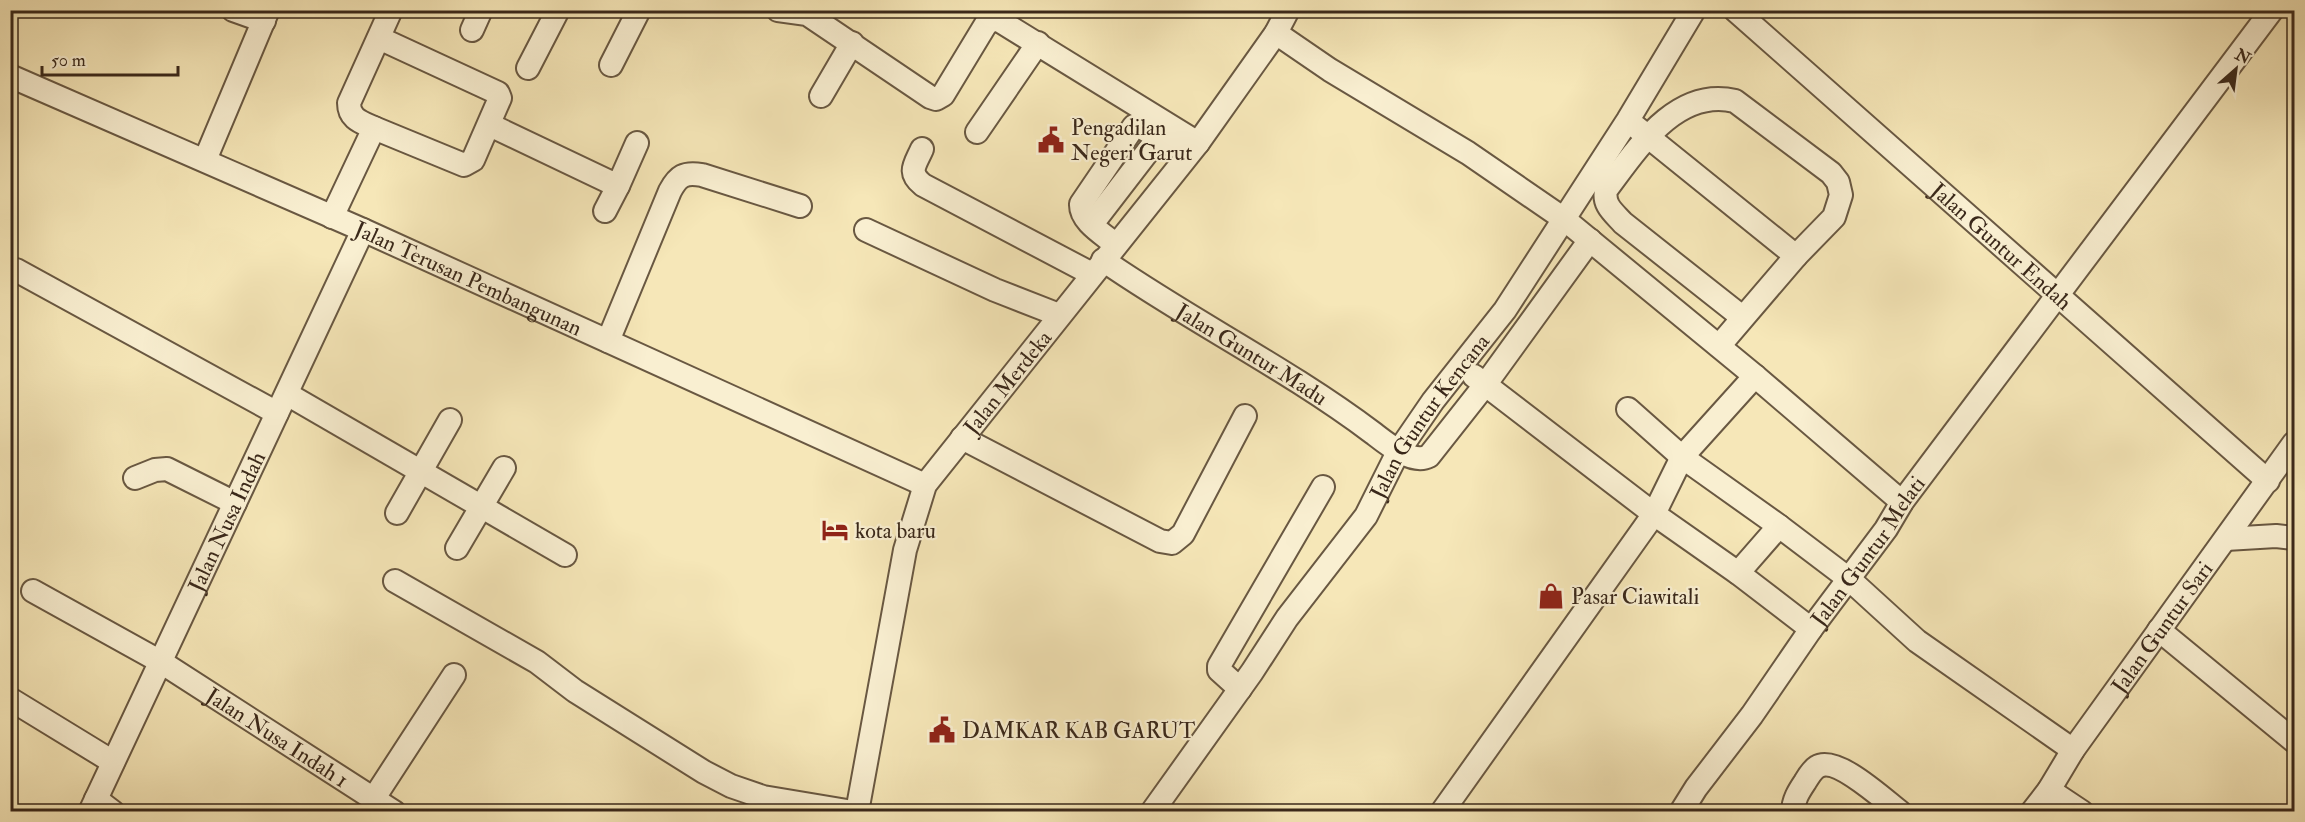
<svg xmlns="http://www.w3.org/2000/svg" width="2305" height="822" viewBox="0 0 2305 822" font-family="'IM FELL Double Pica',serif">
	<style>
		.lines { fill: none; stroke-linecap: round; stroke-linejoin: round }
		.minor-casing { stroke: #695842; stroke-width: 26 }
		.minor { stroke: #f9efd1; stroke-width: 22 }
		.labels { text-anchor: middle; stroke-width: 4.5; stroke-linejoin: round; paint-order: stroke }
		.poi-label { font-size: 22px; fill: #3a281a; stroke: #f9efd1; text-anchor: start }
		.street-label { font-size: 22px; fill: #3a281a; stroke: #f9efd1 }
	</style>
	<rect width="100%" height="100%" fill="#f6e7b8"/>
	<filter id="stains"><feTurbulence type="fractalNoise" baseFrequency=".00333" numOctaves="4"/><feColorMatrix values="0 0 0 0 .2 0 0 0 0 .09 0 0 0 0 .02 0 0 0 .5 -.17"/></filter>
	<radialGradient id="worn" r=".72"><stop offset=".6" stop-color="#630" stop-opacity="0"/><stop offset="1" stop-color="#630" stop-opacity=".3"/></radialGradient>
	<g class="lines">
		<g class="minor-casing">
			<g id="minor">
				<path d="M233 10 264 21"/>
				<path d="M778 10 807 14 930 97 936 99 943 95 986 24 995 18 1198 143"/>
				<path id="s1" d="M1735 10 2268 481"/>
				<path d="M472 30 481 10"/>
				<path d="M1276 33 1330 70 1468 153 1564 219 1755 376 1902 502"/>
				<path d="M611 65 639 10"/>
				<path d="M528 68 558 10"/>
				<path id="s2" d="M10 76 363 230 925 485"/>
				<path d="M821 96 852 43"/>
				<path d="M490 125 618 186 637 143"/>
				<path d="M1636 127 1796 256"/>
				<path d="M374 128 464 165 473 160 500 98 498 93 379 38"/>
				<path d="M977 132 1038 43"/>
				<path d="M922 149C915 165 907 172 923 185L1092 274"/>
				<path d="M205 160 268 10"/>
				<path d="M605 211 618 186"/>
				<path d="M332 217 374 128C361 122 349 119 349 103L391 10"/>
				<path d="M1092 224 1159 137"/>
				<path d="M866 230 995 290 1059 315"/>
				<path d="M1115 244C1103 234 1080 221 1081 204L1134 126 1137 125 1175 146"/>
				<path id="s3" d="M1103 260C1191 321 1288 369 1373 433 1386 443 1412 465 1429 456L1485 385 1590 240"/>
				<path d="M16 270 277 413"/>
				<path d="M608 341 670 191C678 176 684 172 702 175L800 206"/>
				<path d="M1719 346 1796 256 1834 217 1841 195 1838 182 1831 173 1735 101C1676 87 1637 149 1606 190 1603 205 1613 212 1623 223L1742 317"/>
				<path d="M1474 376 1654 514 1738 573 1811 629"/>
				<path d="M287 394 565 555"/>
				<path d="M1628 409 1682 457 1779 526 1738 573"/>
				<path d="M962 438 1160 541 1172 543 1183 534 1245 416"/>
				<path d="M135 478 155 470 167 469 235 503"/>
				<path d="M397 513 450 420"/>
				<path d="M1779 526 1849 579 1917 641 2073 750"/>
				<path d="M2226 539 2276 536 2294 538"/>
				<path d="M457 548 504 468"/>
				<path d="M395 581 537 662 575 691 704 772 731 786 763 797 853 812"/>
				<path id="s4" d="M33 591 161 662 394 812"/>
				<path d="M2159 630 2294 741"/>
				<path d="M1240 689 1219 670V666L1323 487"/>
				<path d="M10 699 113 762"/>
				<path d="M2049 790 2082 812"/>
				<path d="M374 798 454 675"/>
				<path d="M96 799 113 812"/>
				<path id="s5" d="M90 812 363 230"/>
				<path id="s6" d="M857 812 905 550 925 485 1198 143 1276 33 1288 10"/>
				<path id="s7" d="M1152 812 1252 672 1287 618 1366 516 1398 452 1433 401 1505 310 1628 120 1694 10"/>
				<path d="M1442 812 1654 514 1682 457 1755 376"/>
				<path id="s8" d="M1681 812 1696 788 1752 715 1811 629 1886 529 1902 502 2272 10"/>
				<path d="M1793 812C1793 800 1799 791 1805 782 1808 777 1812 770 1817 767 1836 755 1883 799 1900 812"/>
				<path id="s9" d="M2032 812 2049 790 2073 750 2294 443"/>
			</g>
		</g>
		<use href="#minor" class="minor"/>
	</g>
	<defs>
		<g id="civic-bare" transform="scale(2.07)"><path d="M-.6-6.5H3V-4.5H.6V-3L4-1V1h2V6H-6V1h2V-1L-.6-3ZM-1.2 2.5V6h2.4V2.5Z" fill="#8f2418" stroke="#f9efd1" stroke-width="2.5" paint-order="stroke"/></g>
		<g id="hotel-bare" transform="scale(2.07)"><path d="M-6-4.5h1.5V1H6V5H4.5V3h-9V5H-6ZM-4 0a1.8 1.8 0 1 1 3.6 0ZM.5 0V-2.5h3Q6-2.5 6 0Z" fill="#8f2418" stroke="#f9efd1" stroke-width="2.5" paint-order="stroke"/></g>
		<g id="shop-bare" transform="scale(2.07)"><path d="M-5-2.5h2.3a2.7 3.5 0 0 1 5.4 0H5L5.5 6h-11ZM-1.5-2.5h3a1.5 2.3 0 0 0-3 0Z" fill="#8f2418" stroke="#f9efd1" stroke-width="2.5" paint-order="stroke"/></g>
	</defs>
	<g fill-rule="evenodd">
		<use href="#civic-bare" x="1051" y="140"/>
		<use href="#hotel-bare" x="835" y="530"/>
		<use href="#shop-bare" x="1551" y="596"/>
		<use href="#civic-bare" x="942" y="730"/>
	</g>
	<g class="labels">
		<g class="poi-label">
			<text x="1071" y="135">Pengadilan<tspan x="1071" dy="25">Negeri Garut</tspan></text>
			<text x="855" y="538">kota baru</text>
			<text x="1571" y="604">Pasar Ciawitali</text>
			<text x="962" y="738">DAMKAR KAB GARUT</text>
		</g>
		<g class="street-label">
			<text dy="8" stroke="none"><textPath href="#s1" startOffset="356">Jalan Guntur Endah</textPath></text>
			<text dy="8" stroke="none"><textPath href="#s2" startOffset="501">Jalan Terusan Pembangunan</textPath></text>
			<text dy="8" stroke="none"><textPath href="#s3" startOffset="176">Jalan Guntur Madu</textPath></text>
			<text dy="8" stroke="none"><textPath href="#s6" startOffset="466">Jalan Merdeka</textPath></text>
			<text dy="8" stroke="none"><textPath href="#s7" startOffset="484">Jalan Guntur Kencana</textPath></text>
			<text dy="8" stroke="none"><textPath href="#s5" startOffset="321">Jalan Nusa Indah</textPath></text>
			<text dy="8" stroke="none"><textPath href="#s8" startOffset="321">Jalan Guntur Melati</textPath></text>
			<text dy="8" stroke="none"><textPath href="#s9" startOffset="226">Jalan Guntur Sari</textPath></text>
			<text dy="8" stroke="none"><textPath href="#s4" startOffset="285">Jalan Nusa Indah 1</textPath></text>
		</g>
	</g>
	<rect width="2305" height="822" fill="none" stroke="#f6e7b8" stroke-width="36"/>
	<rect x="12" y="12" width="2281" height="798" fill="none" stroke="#3a281a" stroke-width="3"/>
	<rect x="18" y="18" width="2269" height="786" fill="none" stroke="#3a281a" stroke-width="1.5"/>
	<g transform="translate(2236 69) rotate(28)" stroke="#f9efd1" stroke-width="4.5" paint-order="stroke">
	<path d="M0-4.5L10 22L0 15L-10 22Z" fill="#3a281a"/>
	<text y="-9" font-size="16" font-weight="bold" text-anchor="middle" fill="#3a281a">N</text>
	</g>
	<path d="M42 66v9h136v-9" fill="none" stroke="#3a281a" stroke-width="3"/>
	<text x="51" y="66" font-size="18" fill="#3a281a" stroke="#f9efd1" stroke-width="4.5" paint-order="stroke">50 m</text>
	<rect width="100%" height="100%" filter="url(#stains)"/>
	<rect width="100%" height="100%" fill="url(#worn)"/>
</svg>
